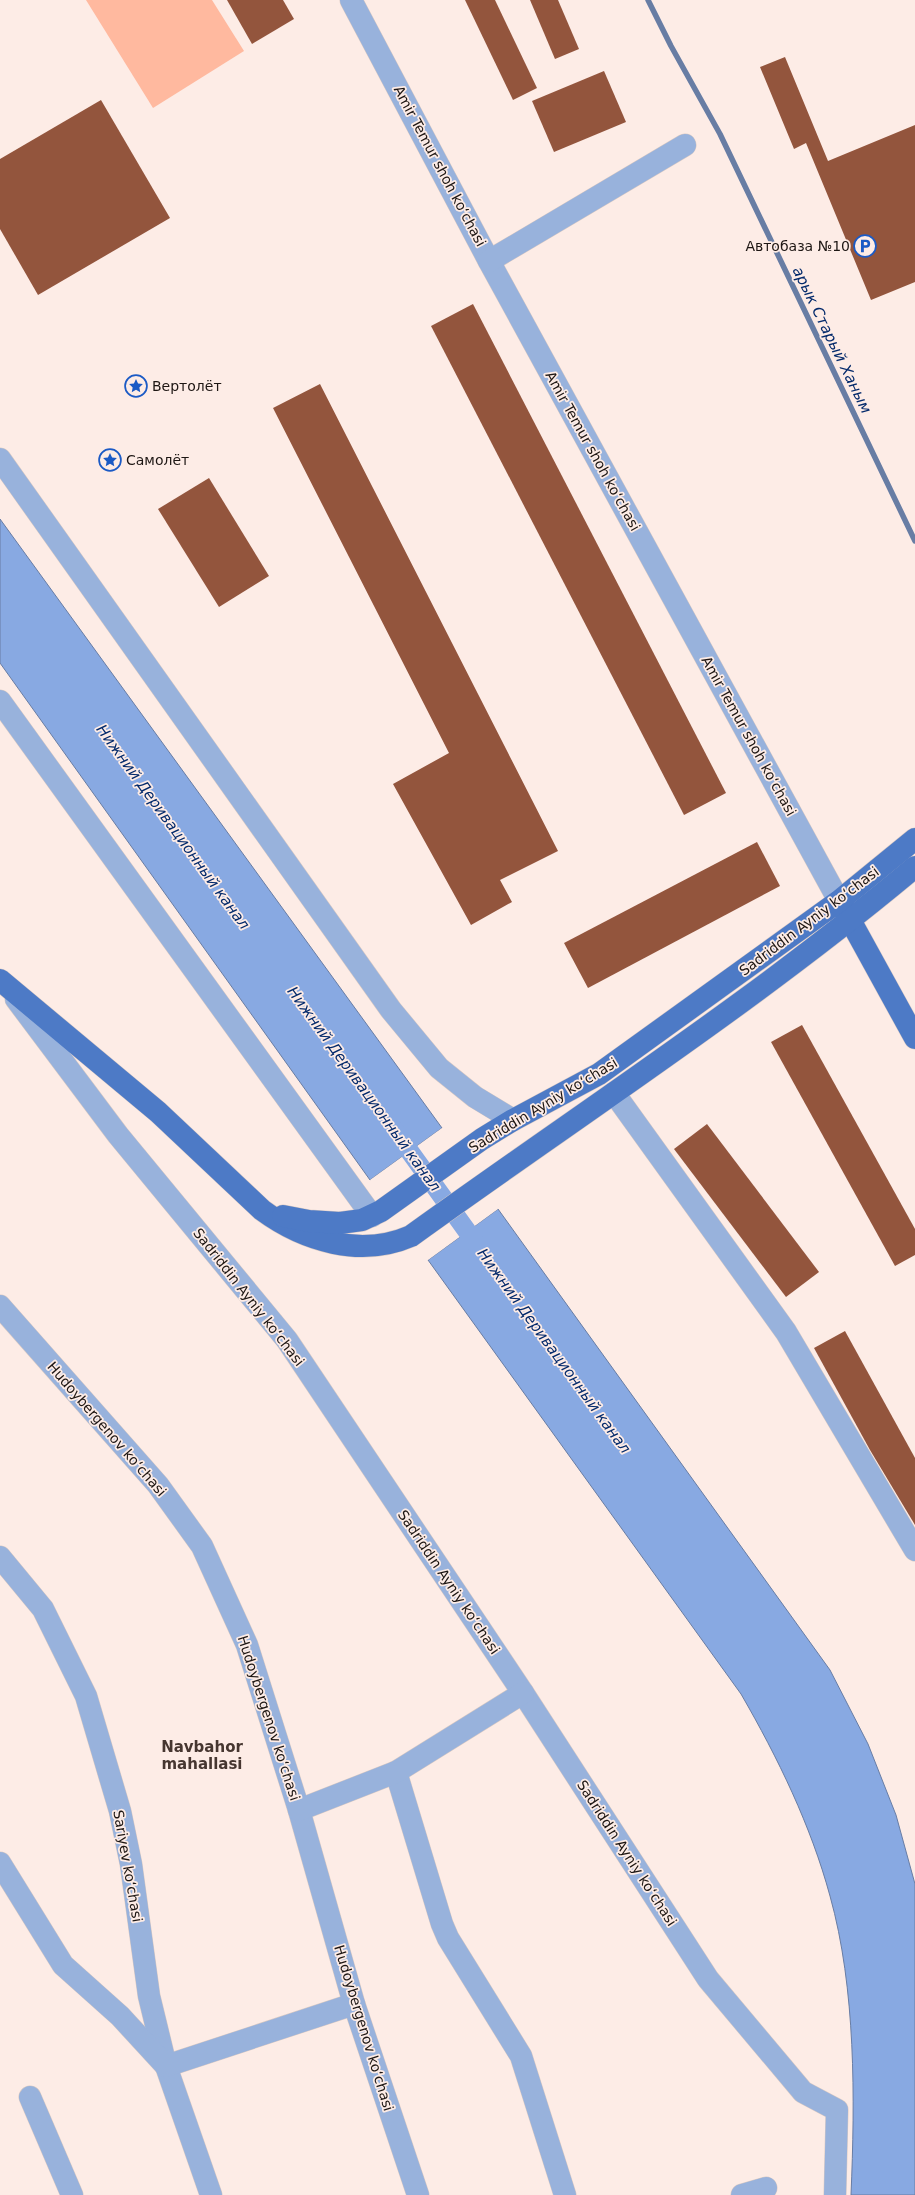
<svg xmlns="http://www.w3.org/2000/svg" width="915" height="2195" viewBox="0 0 915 2195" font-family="'DejaVu Sans',sans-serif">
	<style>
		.green { fill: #ffb99f }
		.water { fill: #88a9e2; stroke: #687da4 }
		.pier { fill: #fdece6 }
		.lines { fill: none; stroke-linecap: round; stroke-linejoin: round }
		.stream { stroke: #687da4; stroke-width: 5.5 }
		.canal { stroke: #88a9e2; stroke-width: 19 }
		.building { fill: #93553d }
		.minor-casing { stroke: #d9cac4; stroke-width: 23 }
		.major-casing { stroke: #d9cac4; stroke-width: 23 }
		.minor { stroke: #98b2dc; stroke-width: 22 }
		.major { stroke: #4d7ac6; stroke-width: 22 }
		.labels { text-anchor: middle; stroke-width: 3.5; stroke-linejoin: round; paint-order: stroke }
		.street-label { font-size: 14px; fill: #1d1613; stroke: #fdece6 }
		.poi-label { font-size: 14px; fill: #1d1613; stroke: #fdece6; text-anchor: start }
		.water-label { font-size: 15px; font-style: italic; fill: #042a6b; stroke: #fdece6 }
		.neighbourhood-label { font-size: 15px; font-weight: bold; fill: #463630; stroke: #fdece6 }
	</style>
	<rect width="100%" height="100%" fill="#fdece6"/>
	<path class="green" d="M86 0H212L244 51 153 108Z"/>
	<g class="water">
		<path d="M0 519 442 1128 370 1180 0 663Z"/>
		<path d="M498 1209 830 1670 868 1744 896 1815 915 1884V2195H851C855 2099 856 1989 830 1896 811 1826 778 1758 741 1694L428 1260Z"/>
	</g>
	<g class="pier">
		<path d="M442 1128 443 1130 371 1181 370 1180Z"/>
		<path d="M497 1207 498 1209 428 1260 427 1258Z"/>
	</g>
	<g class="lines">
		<path class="stream" d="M648 0 671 46 720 134 915 541"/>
		<path class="canal" d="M395 1131 482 1252"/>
	</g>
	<g class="building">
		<path d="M227 0H283L294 19 252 44Z"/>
		<path d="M465 0H495L537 88 513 100Z"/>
		<path d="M530 0H558L579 49 555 59Z"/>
		<path d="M785 57 828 161 915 125V282L871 300 806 143 794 149 760 67Z"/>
		<path d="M604 71 626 122 554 152 532 101Z"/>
		<path d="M101 100 170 218 38 295 0 229V159Z"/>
		<path d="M473 304 726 793 684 815 431 326Z"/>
		<path d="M320 384 558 851 500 880 512 902 471 925 393 784 449 753 273 408Z"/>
		<path d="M209 478 269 576 219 607 158 509Z"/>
		<path d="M757 842 780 886 588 988 564 943Z"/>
		<path d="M802 1025 915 1229V1255L895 1266 771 1042Z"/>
		<path d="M707 1124 819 1272 786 1297 674 1149Z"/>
		<path d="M845 1331 915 1458V1525L870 1450 814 1348Z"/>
	</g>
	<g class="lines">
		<g class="minor-casing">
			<g id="minor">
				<path d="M351 0 489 261 839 901"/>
				<path d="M489 261 685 145"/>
				<path d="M0 459 391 1010 439 1068 475 1097 513 1120"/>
				<path d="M0 701 372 1216"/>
				<path d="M16 999 118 1135 287 1340 523 1693 708 1979 803 2092 837 2110 835 2195"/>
				<path d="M614 1093 786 1332 915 1550"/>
				<path d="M0 1306 158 1485 202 1546 247 1645 299 1810 354 2004 418 2195"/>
				<path d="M0 1557 43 1609 86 1696 120 1811 131 1864 149 1996 166 2066 211 2195"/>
				<path d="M396 1772 442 1924 448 1938 521 2056 565 2195"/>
				<path d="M299 1810 396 1772 523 1693"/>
				<path d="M0 1863 63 1965 120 2016 166 2066 354 2004"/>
				<path d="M30 2097 72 2195"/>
				<path d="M742 2195 766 2188"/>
			</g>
		</g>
		<g class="major-casing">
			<g id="major">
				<path d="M844 909 915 1038"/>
				<path d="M0 980 158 1112 262 1210C304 1241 361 1258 411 1236 580 1114 755 1001 915 867"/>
				<path d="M283 1216 309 1221 340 1223 362 1220 381 1211 482 1139 513 1120 599 1074 839 901 915 839"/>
			</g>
		</g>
		<use href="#minor" class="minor"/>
		<use href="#major" class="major"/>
	</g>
	<defs>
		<g id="parking-ring" transform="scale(1.15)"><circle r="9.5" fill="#fdece6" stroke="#1b5ac5" stroke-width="1.5"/><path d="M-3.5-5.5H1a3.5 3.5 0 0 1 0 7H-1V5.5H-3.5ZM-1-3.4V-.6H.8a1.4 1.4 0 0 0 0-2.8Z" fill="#1b5ac5"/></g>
		<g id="sight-ring" transform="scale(1.15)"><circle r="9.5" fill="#fdece6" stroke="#1b5ac5" stroke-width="1.5"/><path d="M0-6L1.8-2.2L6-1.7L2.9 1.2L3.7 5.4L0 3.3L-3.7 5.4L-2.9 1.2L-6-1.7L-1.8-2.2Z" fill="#1b5ac5"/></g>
	</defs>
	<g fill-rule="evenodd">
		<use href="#parking-ring" x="865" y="246"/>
		<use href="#sight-ring" x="136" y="386"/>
		<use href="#sight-ring" x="110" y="460"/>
	</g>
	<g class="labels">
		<g class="street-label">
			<text transform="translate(440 166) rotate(62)" y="5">Amir Temur shoh ko‘chasi</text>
			<text transform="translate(593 451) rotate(61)" y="5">Amir Temur shoh ko‘chasi</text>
			<text transform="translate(749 736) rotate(61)" y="5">Amir Temur shoh ko‘chasi</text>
			<text transform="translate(809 921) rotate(-37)" y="5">Sadriddin Ayniy ko‘chasi</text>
			<text transform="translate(543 1105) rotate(-31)" y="5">Sadriddin Ayniy ko‘chasi</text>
			<text transform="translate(249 1297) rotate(52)" y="5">Sadriddin Ayniy ko‘chasi</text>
			<text transform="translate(107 1429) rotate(49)" y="5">Hudoybergenov ko‘chasi</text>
			<text transform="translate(449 1582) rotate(56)" y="5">Sadriddin Ayniy ko‘chasi</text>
			<text transform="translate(269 1718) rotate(72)" y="5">Hudoybergenov ko‘chasi</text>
			<text transform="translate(627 1853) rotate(57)" y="5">Sadriddin Ayniy ko‘chasi</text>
			<text transform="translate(128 1866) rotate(80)" y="5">Sariyev ko‘chasi</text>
			<text transform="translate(364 2028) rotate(73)" y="5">Hudoybergenov ko‘chasi</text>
		</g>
		<g class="poi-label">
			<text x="850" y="251" text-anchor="end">Автобаза №10</text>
			<text x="152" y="391">Вертолёт</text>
			<text x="126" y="465">Самолёт</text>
		</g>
		<g class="water-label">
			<text transform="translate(832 340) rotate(64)" y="5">арык Старый Ханым</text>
			<text transform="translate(173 827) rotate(54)" y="5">Нижний Деривационный канал</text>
			<text transform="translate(364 1089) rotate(54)" y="5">Нижний Деривационный канал</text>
			<text transform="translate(554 1351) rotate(54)" y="5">Нижний Деривационный канал</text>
		</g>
		<g class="neighbourhood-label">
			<text x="202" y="1752">Navbahor<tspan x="202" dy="17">mahallasi</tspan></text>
		</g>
	</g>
</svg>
